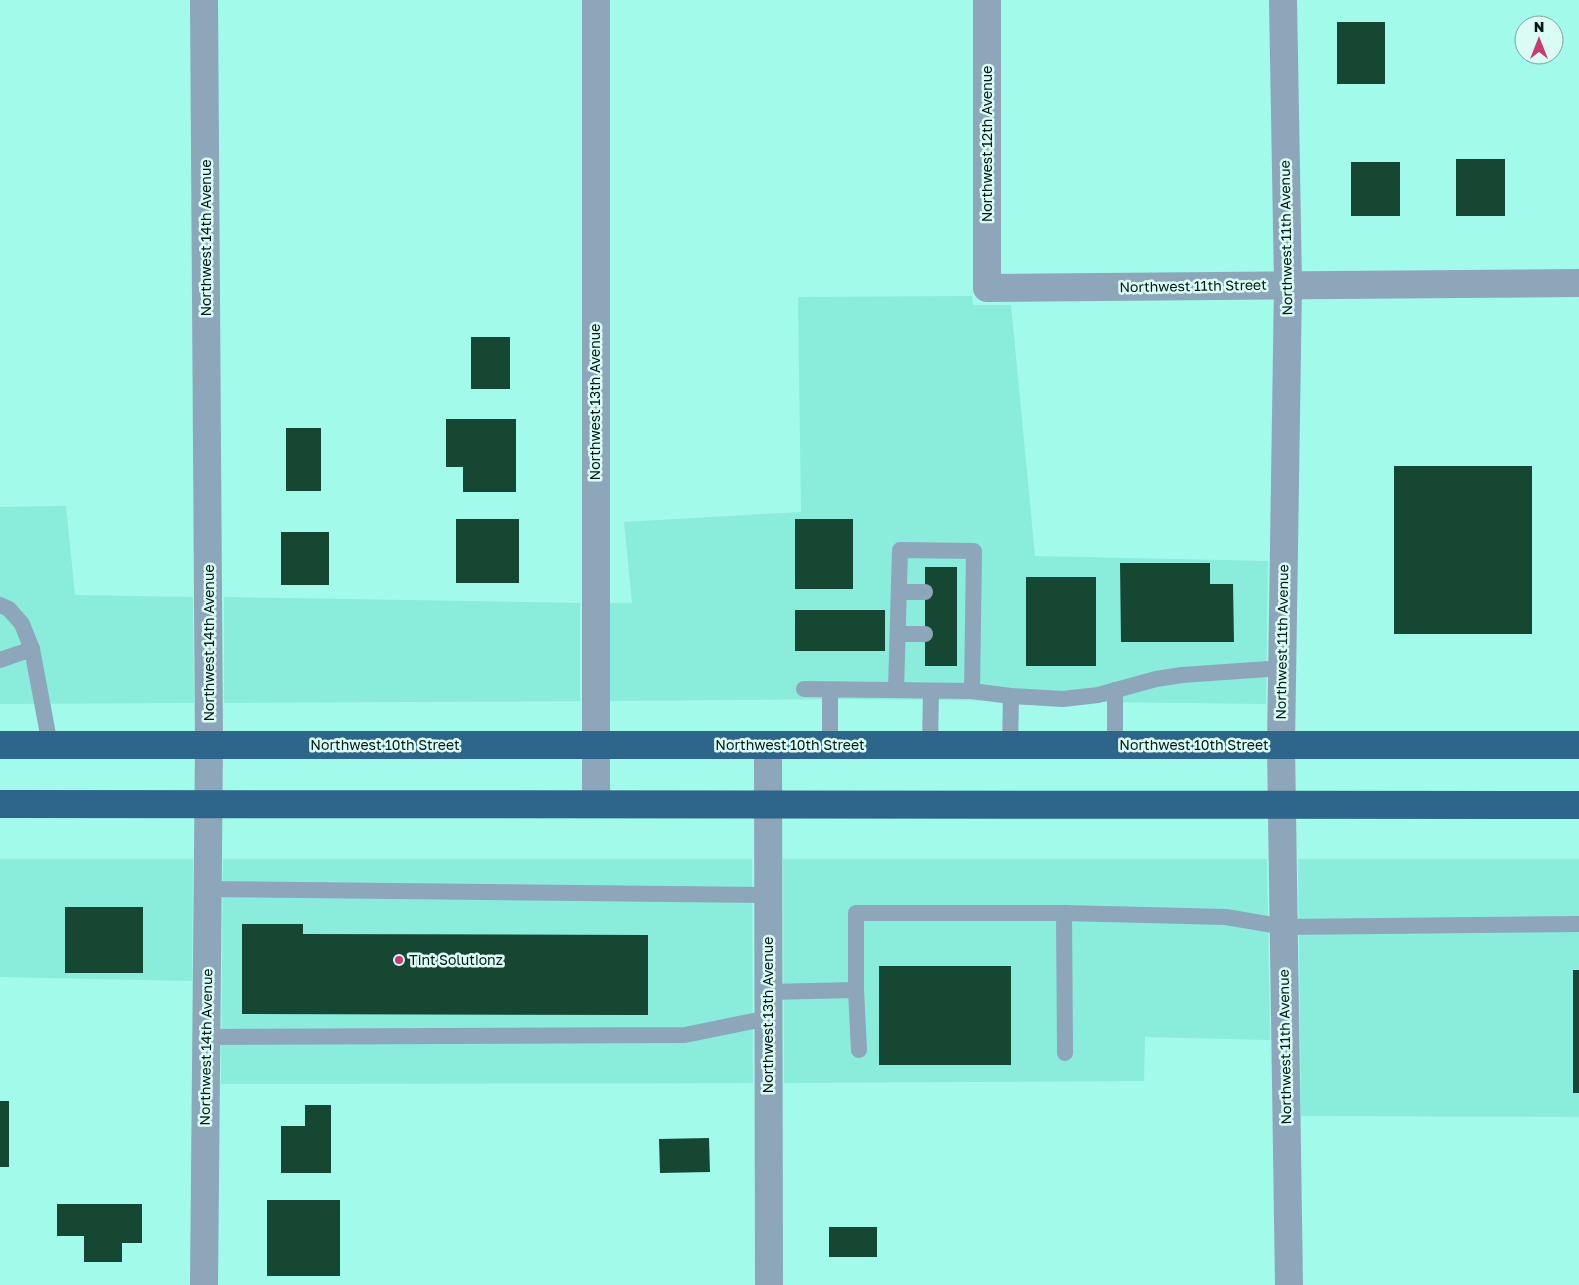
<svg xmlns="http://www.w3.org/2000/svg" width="1579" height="1285" viewBox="0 0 1579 1285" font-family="'Golos Text',sans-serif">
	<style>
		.built { fill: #8aecdb }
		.building { fill: #164732 }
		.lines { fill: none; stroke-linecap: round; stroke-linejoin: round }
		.service { stroke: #8da6b9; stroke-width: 16 }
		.minor { stroke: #8da6b9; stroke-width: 28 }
		.trunk { stroke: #2e658a; stroke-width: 28 }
		.poi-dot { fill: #c63b71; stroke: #dbfcf5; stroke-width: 2 }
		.labels { text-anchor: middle; stroke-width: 5; stroke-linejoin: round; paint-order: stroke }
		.street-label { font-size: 14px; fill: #001814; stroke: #dbfcf5 }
		.poi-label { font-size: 14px; fill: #001814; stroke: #dbfcf5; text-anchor: start }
	</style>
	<rect width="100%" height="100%" fill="#a1faea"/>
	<g class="built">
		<path d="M972 296 973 305H1011L1035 556 1268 561 1266 704 850 699 610 701V603H632L624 522 801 512 798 297Z"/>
		<path d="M66 506 75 595 193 597 194 703 0 704V507Z"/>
		<path d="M224 597 580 603V701L224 703Z"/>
		<path d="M0 859H193L192 981 0 977Z"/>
		<path d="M223 859H752L753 1083 221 1084Z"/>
		<path d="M783 859H1267L1270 1040 1145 1037 1144 1081 784 1083Z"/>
		<path d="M1298 859H1579V1117L1301 1116Z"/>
	</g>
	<g class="building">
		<rect x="1337" y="22" width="48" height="62"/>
		<rect x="1456" y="159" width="49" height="57"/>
		<rect x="1351" y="162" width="49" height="54"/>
		<rect x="471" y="337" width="39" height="52"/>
		<path d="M446 419H516V492H463V467H446Z"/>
		<rect x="286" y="428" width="35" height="63"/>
		<rect x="1394" y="466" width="138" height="168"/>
		<rect x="456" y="519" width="63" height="64"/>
		<rect x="795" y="519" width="58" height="70"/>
		<rect x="281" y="532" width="48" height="53"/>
		<path d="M1120 563H1210V584H1233L1234 642H1121Z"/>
		<rect x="925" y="567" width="32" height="99"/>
		<rect x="1026" y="577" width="70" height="89"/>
		<rect x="795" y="610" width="90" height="41"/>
		<rect x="65" y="907" width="78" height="66"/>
		<path d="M242 924H303V934L648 935V1015L242 1014Z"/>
		<rect x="879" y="966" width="132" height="99"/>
		<rect x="1573" y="970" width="6" height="123"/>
		<rect x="0" y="1101" width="9" height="66"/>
		<path d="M305 1105H331V1173H281V1126H305Z"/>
		<path d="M709 1138 710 1172 660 1173 659 1139Z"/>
		<rect x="267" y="1200" width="73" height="76"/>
		<path d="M57 1204H142V1243H122V1262H84V1236H57Z"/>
		<rect x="829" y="1227" width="48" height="30"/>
	</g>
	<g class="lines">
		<g class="service">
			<path d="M899 592H925"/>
			<path d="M0 605 9 609 22 624 32 649 50 745"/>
			<path d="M898 634H925"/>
			<path d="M0 660 32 649"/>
			<path d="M804 689 972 691 1011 696 1063 699 1098 695 1156 679 1182 675 1282 668"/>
			<path d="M830 690V745"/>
			<path d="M896 690 900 550 974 551 972 691"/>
			<path d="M930 745 931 691"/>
			<path d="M1115 745V690"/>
			<path d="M1010 746 1011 696"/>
			<path d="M208 889 768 895"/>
			<path d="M1064 913 1065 1053"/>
			<path d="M856 990 859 1050"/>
			<path d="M768 992 856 990V913H1064L1226 917 1284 927 1579 924"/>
			<path d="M206 1037 685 1035 768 1018"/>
		</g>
		<g class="minor">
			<path d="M596 0V803"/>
			<path d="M987 0V288L1579 283"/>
			<path d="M1283 0 1288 284 1281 745 1289 1285"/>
			<path d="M768 745 769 1285"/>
			<path d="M204 1285 209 745 204 0"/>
		</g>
		<g class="trunk">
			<path d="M0 745H1579"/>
			<path d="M0 804 1579 805"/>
		</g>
	</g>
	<circle class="poi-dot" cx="399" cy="960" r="5"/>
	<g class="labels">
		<g class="street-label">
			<text transform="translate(987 144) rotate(-90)" y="5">Northwest 12th Avenue</text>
			<text transform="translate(206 238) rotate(-90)" y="5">Northwest 14th Avenue</text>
			<text transform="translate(1286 238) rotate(-91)" y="5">Northwest 11th Avenue</text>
			<text transform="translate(1193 286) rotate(-1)" y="5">Northwest 11th Street</text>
			<text transform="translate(595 402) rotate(-90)" y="5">Northwest 13th Avenue</text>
			<text transform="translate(1282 642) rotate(-89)" y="5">Northwest 11th Avenue</text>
			<text transform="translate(209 643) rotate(-90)" y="5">Northwest 14th Avenue</text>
			<text x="385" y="750">Northwest 10th Street</text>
			<text x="790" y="750">Northwest 10th Street</text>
			<text x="1194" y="750">Northwest 10th Street</text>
			<text transform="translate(768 1015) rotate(-90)" y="5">Northwest 13th Avenue</text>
			<text transform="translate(206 1047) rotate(-89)" y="5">Northwest 14th Avenue</text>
			<text transform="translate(1285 1047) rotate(-91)" y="5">Northwest 11th Avenue</text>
		</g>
		<g class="poi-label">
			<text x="409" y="965">Tint Solutionz</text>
		</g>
	</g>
	<g transform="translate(1539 40)"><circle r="24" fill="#dbfcf5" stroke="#83a19b"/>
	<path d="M0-4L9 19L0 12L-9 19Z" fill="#c63b71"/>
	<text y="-8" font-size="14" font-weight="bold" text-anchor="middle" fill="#001814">N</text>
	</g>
</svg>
